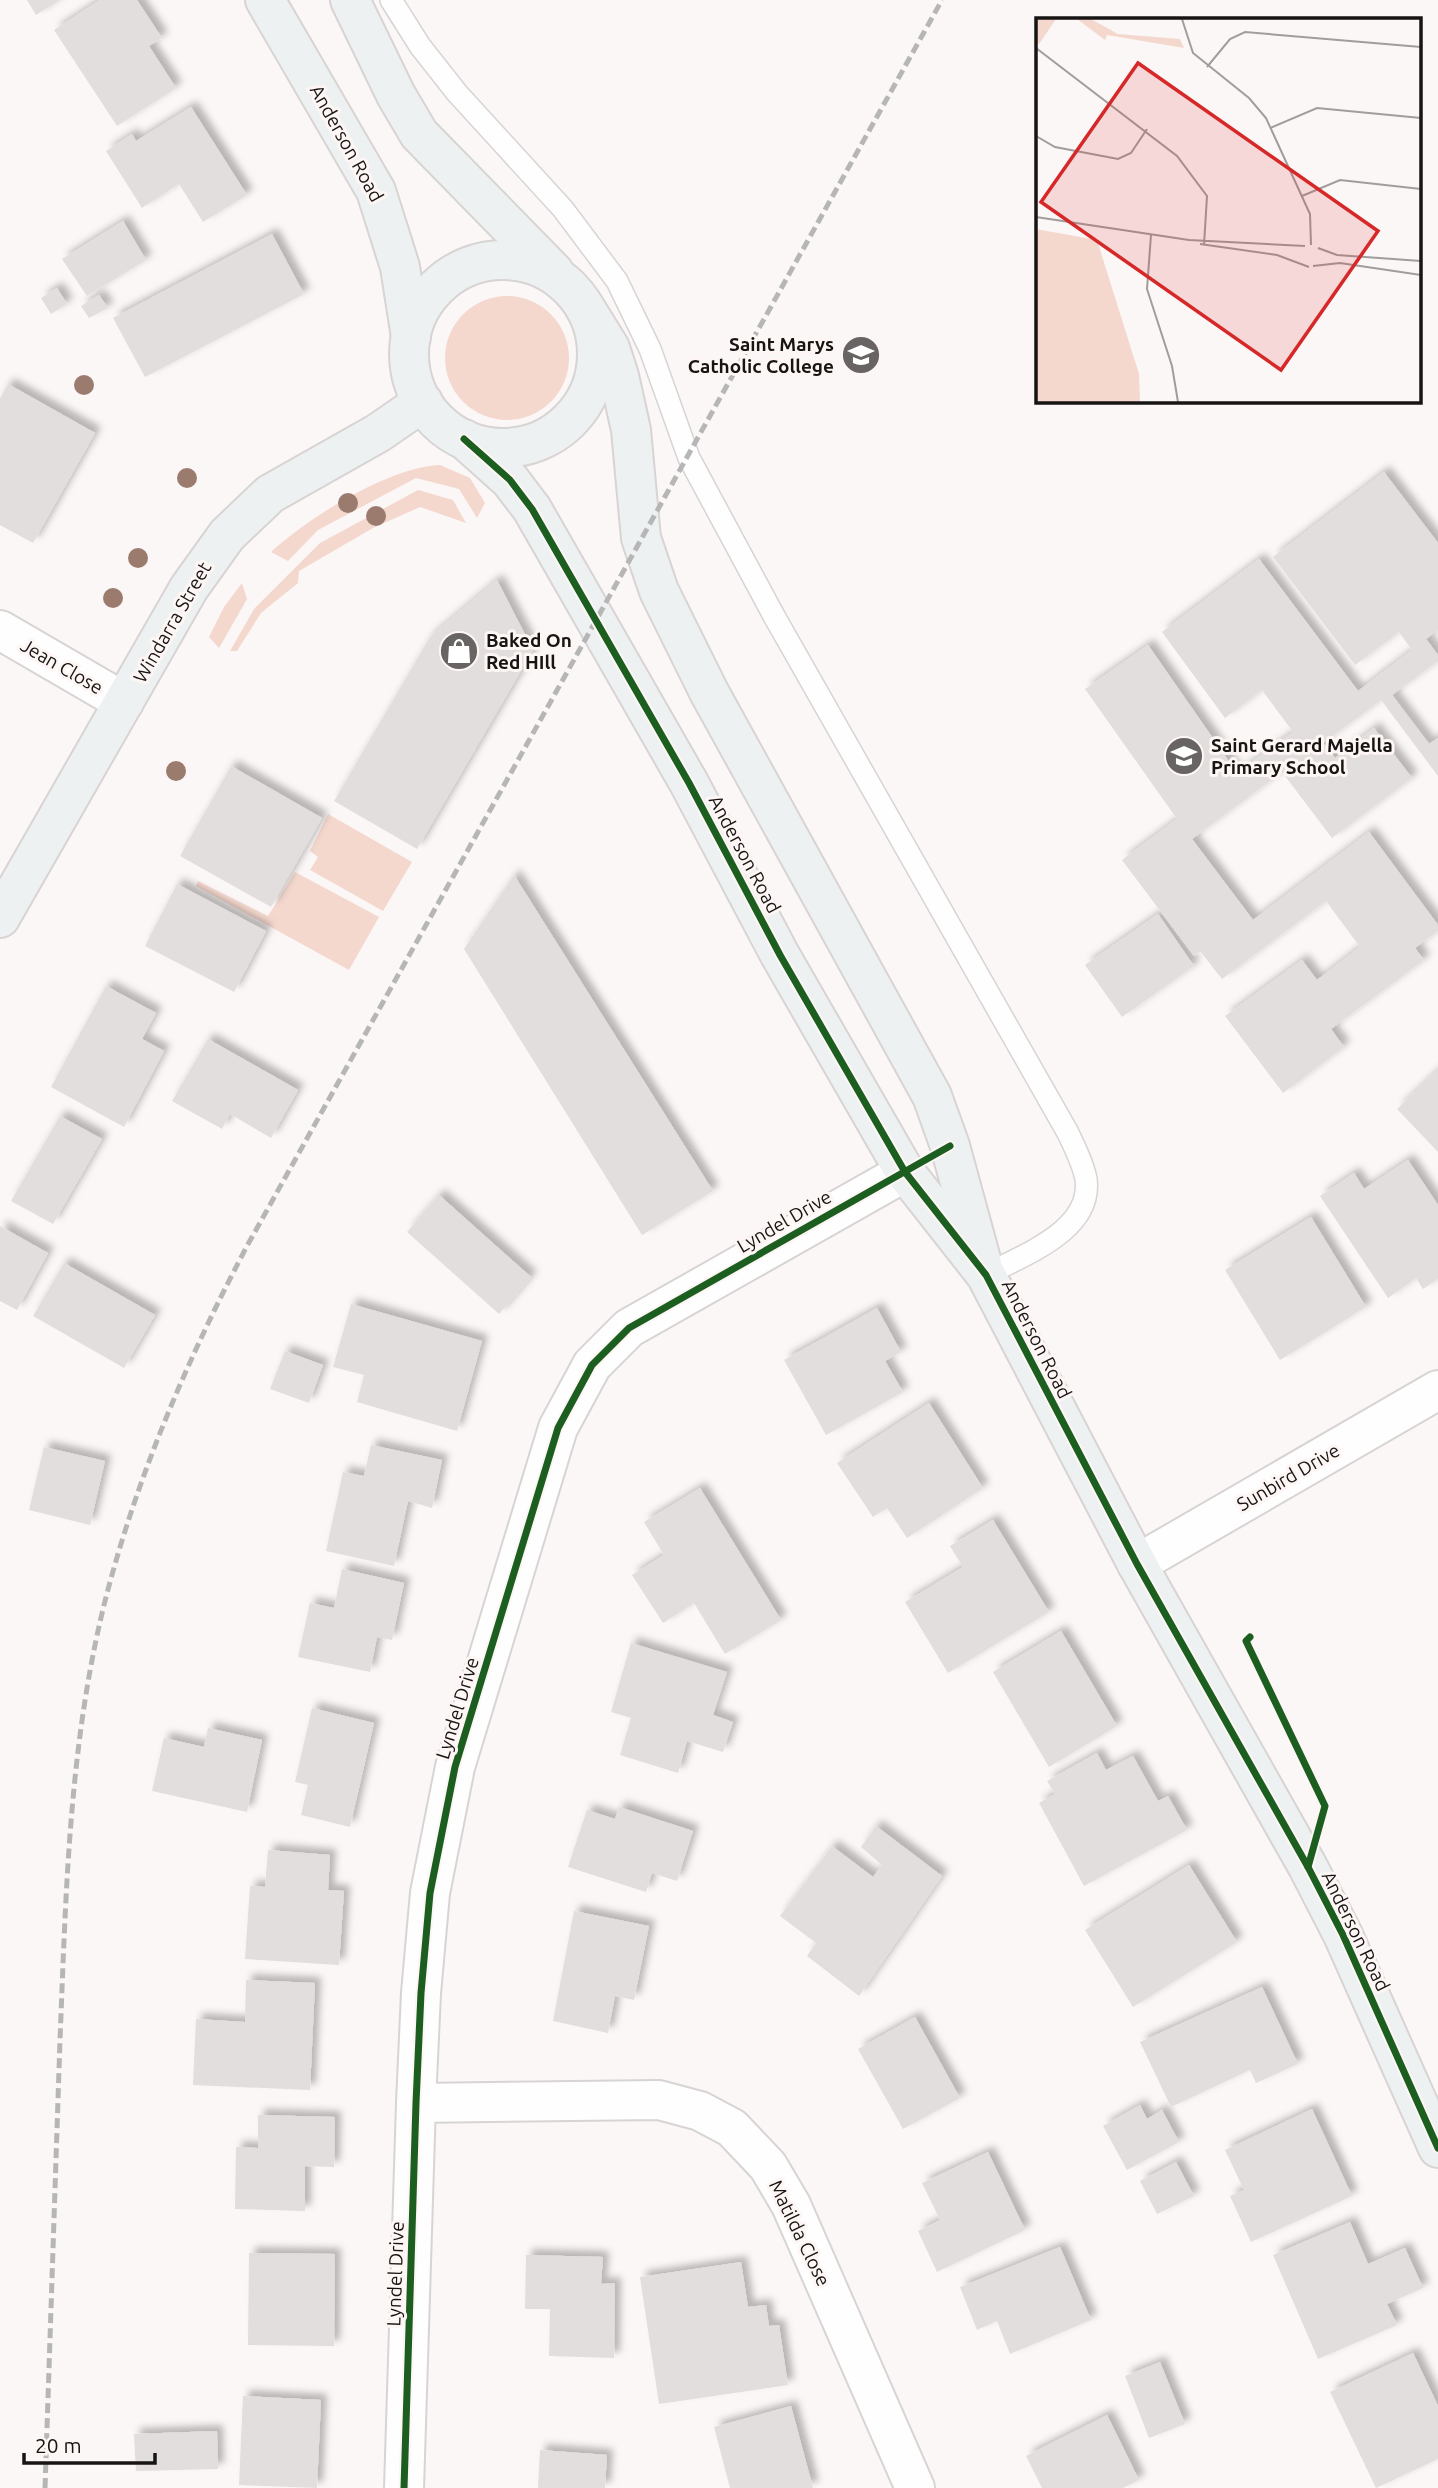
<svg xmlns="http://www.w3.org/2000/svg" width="1438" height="2488" viewBox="0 0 1438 2488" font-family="Ubuntu,sans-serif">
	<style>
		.green { fill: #f4d8ce }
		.building { fill: #e1dedd; filter: url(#shadow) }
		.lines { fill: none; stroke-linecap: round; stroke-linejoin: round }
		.lane-casing { stroke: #d7d4d3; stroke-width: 24 }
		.street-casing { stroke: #d7d4d3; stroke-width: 42 }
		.secondary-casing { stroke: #d7d4d3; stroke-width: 42 }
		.lane { stroke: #fefefe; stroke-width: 21 }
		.street { stroke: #fefefe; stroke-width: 38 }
		.secondary { stroke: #eef1f1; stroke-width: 38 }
		.rail { stroke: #b7b6b6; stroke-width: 5; stroke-dasharray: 10 5; stroke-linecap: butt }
		.cycleway-casing { stroke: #fdf6f4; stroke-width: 11 }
		.cycleway { stroke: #1b5e20; stroke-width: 7 }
		.tree { fill: #9c7b6f }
		.labels { text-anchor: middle; stroke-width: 6; stroke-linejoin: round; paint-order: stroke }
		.street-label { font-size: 19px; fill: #171514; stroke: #fdf6f4 }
		.poi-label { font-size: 19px; font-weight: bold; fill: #171514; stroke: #fdf6f4; text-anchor: start }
		.inset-road { fill: none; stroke: #a09d9c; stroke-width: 2 }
		.view { fill: #d62828; fill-opacity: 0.15; stroke: #d62828; stroke-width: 3.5 }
		.inset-edge { fill: none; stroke: #171514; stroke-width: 3.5 }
	</style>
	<defs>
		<filter id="shadow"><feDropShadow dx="6" dy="-6" stdDeviation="3.5" flood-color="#0004"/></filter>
	</defs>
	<rect width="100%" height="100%" fill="#fbf7f6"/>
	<g class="green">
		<circle cx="507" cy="358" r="62"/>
		<path d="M440 465 470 478 485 503 477 518 459 489 416 478 318 530 288 561 271 552C309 517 389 467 440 465Z"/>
		<path d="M418 490 453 500 466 523 420 507 373 528 299 571 298 583 261 613 237 651H230L254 609 320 543Z"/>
		<path d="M242 583 247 599 219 648 209 637 224 607Z"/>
		<path d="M328 814 412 862 383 911 310 870 318 857 310 851Z"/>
		<path d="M295 872 379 917 349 970 196 886 198 881 268 916Z"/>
	</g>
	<g class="building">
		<path d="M27 0H60L36 15Z"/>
		<path d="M100 0H137L162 38 149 46 176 88 117 126 54 30Z"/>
		<path d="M191 107 247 195 203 222 179 184 142 208 106 151 132 134 136 141Z"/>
		<path d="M123 221 146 260 87 296 62 259Z"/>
		<path d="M272 234 304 294 145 377 113 318Z"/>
		<path d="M57 288 67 304 51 314 41 298Z"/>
		<path d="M99 295 108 308 89 318 81 306Z"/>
		<path d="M8 384 95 433 33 543 0 525V398Z"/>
		<path d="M1384 472 1438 543V630L1426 639 1438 655V661L1392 695 1429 744 1438 738V776L1381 700 1323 743 1335 758 1374 728 1412 778 1332 838 1282 772 1192 839 1253 920 1369 832 1438 925V931L1415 948 1424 960 1331 1029 1344 1047 1283 1093 1225 1016 1302 960 1317 980 1360 947 1326 901 1222 979 1200 951 1194 956 1122 860 1177 819 1085 689 1148 645 1237 773 1293 732 1262 690 1225 718 1162 632 1259 559 1358 691 1412 650 1399 632 1355 665 1273 557Z"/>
		<path d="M497 580 533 650 417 849 334 801 430 637Z"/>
		<path d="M231 766 322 818 271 907 180 856Z"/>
		<path d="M514 875 713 1191 642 1235 464 949Z"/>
		<path d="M177 884 266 931 234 992 145 946Z"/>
		<path d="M1158 914 1194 966 1122 1017 1085 965Z"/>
		<path d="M106 986 156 1013 142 1039 164 1051 124 1127 51 1087Z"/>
		<path d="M208 1039 298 1090 271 1138 230 1114 222 1129 172 1101Z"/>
		<path d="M1438 1070V1152L1397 1109Z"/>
		<path d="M60 1116 102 1139 53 1224 11 1201Z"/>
		<path d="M1408 1160 1438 1205V1279L1423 1289 1416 1278 1388 1298 1320 1196 1354 1173 1364 1189Z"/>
		<path d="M439 1195 531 1277 499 1314 407 1232Z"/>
		<path d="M1311 1217 1366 1307 1280 1360 1225 1270Z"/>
		<path d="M0 1226 48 1253 17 1310 0 1301Z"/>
		<path d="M64 1263 155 1315 124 1368 33 1316Z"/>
		<path d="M351 1304 482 1341 457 1431 357 1402 364 1375 333 1367Z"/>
		<path d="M877 1308 901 1352 885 1361 903 1392 826 1435 784 1360Z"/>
		<path d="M285 1351 323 1365 309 1403 270 1389Z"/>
		<path d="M929 1403 983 1488 907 1538 887 1508 873 1517 837 1463Z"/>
		<path d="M371 1445 442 1460 432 1508 408 1501 394 1566 326 1551 343 1472 364 1476Z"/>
		<path d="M44 1447 105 1461 90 1525 29 1510Z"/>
		<path d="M700 1488 781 1620 725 1654 694 1603 663 1623 632 1575 664 1555 644 1522Z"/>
		<path d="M993 1520 1049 1612 948 1673 905 1602 963 1567 950 1546Z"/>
		<path d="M342 1569 404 1583 392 1640 377 1637 370 1672 298 1657 310 1603 334 1608Z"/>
		<path d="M1061 1631 1117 1726 1049 1767 993 1672Z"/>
		<path d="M631 1643 727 1672 713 1715 733 1722 723 1752 687 1741 678 1773 620 1755 631 1718 611 1712Z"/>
		<path d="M312 1708 374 1723 350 1827 301 1815 308 1785 295 1782Z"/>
		<path d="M208 1728 262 1740 247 1812 152 1791 164 1738 204 1747Z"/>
		<path d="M1097 1753 1106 1770 1133 1756 1158 1801 1168 1796 1187 1830 1084 1886 1039 1803 1055 1794 1047 1781Z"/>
		<path d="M619 1807 693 1831 677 1881 652 1873 646 1892 568 1867 587 1810 615 1819Z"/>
		<path d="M876 1826 942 1876 859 1996 807 1956 816 1943 780 1916 832 1846 873 1877 882 1865 861 1847Z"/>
		<path d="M268 1850 330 1855 328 1890 344 1891 339 1965 245 1959 250 1886 265 1887Z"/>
		<path d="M1189 1865 1237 1942 1133 2007 1085 1930Z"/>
		<path d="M574 1911 649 1926 634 2000 615 1996 608 2033 553 2021Z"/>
		<path d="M246 1980 315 1983 310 2090 193 2085 196 2019 245 2022Z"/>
		<path d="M1262 1987 1298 2064 1256 2083 1250 2070 1171 2107 1140 2042Z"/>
		<path d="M915 2017 960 2098 903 2129 858 2049Z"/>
		<path d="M1140 2105 1147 2119 1162 2110 1179 2142 1127 2170 1103 2126Z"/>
		<path d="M1312 2109 1352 2196 1251 2242 1230 2196 1244 2190 1225 2150Z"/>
		<path d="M258 2115 335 2117 334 2167 305 2166V2211L235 2209 236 2147 258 2148Z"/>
		<path d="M988 2152 1025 2230 937 2272 918 2231 940 2220 922 2183Z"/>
		<path d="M1176 2162 1194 2196 1157 2214 1140 2181Z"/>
		<path d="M1350 2222 1368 2264 1405 2248 1423 2288 1387 2304 1397 2325 1318 2359 1273 2255Z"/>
		<path d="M1060 2247 1091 2320 1010 2354 997 2321 977 2330 960 2287Z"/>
		<path d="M249 2253 335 2254 334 2346 248 2345Z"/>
		<path d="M526 2255 603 2257 601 2284 615 2283 614 2358 549 2356 550 2309H525Z"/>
		<path d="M741 2262 748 2307 766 2305 769 2326 779 2325 788 2385 659 2404 640 2277Z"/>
		<path d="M1413 2353 1438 2406V2459L1376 2488 1330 2392Z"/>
		<path d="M1160 2362 1185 2424 1149 2438 1125 2376Z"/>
		<path d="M243 2396 321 2400 317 2488 239 2485Z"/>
		<path d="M791 2406 813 2488H730L714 2427Z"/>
		<path d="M1107 2415 1139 2480 1123 2488H1042L1026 2456Z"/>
		<path d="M217 2431 218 2469 136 2471 134 2434Z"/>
		<path d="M540 2450 607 2455 605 2488H538Z"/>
	</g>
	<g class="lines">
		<g class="lane-casing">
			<path id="lane" d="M391 0 420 46 457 93 563 209 617 281 650 349 689 458 774 616 1068 1133C1075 1148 1083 1163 1086 1179 1093 1231 1022 1255 986 1275"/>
		</g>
		<g class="street-casing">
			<g id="street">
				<path d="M0 630 124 702"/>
				<path d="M1137 1564 1438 1390"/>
				<path d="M416 2103 659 2100 700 2111 732 2128 768 2166 791 2205 915 2488"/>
				<path d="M404 2488 416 2103 421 1993 430 1893 455 1767 558 1428 592 1365 629 1328 905 1172"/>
			</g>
		</g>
		<g class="secondary-casing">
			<g id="secondary">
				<path d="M265 0 376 191 400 267 411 337"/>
				<path d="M350 0 396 95 419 134 554 272"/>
				<circle cx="503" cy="354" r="94"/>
				<path d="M584 306 610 348 619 376 631 430 641 538 659 591 709 692 932 1096 950 1146 982 1263"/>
				<path d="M464 439 510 480 532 509 689 783 780 955 905 1172 986 1275 1137 1564 1308 1867 1343 1935 1438 2148"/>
				<path d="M0 918 189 588 227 535 270 494 378 433 423 402"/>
			</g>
		</g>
		<use href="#lane" class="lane"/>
		<use href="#street" class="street"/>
		<use href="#secondary" class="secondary"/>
		<path class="rail" d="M45 2488C50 2339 55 2189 60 2040 66 1892 69 1745 105 1601 137 1476 187 1360 247 1246L942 0"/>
		<g class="cycleway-casing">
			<g id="cycleway">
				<path d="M464 439 510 480 532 509 689 783 780 955 905 1172 986 1275 1137 1564 1308 1867 1343 1935 1438 2148"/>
				<path d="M1250 1637 1246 1641 1325 1806 1308 1867"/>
				<path d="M404 2488 416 2103 421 1993 430 1893 455 1767 558 1428 592 1365 629 1328 950 1146"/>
			</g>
		</g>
		<use href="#cycleway" class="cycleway"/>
	</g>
	<g class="tree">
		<circle cx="84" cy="385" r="10"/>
		<circle cx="187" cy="478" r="10"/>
		<circle cx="348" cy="503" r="10"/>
		<circle cx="376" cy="516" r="10"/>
		<circle cx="138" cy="558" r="10"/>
		<circle cx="113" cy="598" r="10"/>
		<circle cx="176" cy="771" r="10"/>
	</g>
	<defs>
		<g id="school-disc" transform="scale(2.0125)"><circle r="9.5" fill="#676463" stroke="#fdf6f4"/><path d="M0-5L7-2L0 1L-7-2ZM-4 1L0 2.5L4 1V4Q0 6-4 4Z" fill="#fff"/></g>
		<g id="shop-disc" transform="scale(2.0125)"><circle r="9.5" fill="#676463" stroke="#fdf6f4"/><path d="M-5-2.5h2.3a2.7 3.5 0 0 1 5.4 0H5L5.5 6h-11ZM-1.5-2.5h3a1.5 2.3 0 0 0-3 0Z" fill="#fff"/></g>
	</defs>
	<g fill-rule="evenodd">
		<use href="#school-disc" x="861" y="355"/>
		<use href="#shop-disc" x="459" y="651"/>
		<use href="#school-disc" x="1184" y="756"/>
	</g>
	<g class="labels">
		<g class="street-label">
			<text transform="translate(347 143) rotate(61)" y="7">Anderson Road</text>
			<text transform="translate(172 622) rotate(-60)" y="7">Windarra Street</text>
			<text transform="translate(62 666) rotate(30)" y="7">Jean Close</text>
			<text transform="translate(745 854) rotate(62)" y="7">Anderson Road</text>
			<text transform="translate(784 1221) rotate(-30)" y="7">Lyndel Drive</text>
			<text transform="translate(1037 1339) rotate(63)" y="7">Anderson Road</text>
			<text transform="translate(1288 1477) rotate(-30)" y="7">Sunbird Drive</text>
			<text transform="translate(457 1708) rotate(-73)" y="7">Lyndel Drive</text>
			<text transform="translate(1356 1931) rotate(64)" y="7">Anderson Road</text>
			<text transform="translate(800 2233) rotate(64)" y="7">Matilda Close</text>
			<text transform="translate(395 2274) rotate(-88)" y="7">Lyndel Drive</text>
		</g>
		<g class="poi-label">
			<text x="834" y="351" text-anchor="end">Saint Marys<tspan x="834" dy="22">Catholic College</tspan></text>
			<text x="486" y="647">Baked On<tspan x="486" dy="22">Red HIll</tspan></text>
			<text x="1211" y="752">Saint Gerard Majella<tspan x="1211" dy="22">Primary School</tspan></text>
		</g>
	</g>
	<g transform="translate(1036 18)">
		<rect width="385" height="385" fill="#fbf7f6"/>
		<path d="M0 1H20L3 26 0 25ZM41 1H55L82 16 144 21 148 30 71 17 69 22ZM0 211 61 222 103 356 104 384H0Z" fill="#f4d8ce"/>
		<path class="inset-road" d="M146 1 157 35 213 80 230 100 274 196 275 227M0 30 141 138 171 178 168 227M171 49 194 21 209 14 385 29M234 110 281 90 385 100M0 118 19 129 82 141 95 135 111 111M266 178 304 162 385 171M0 199 153 222 269 228M115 217 111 271 136 348 142 384M164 226 241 237 273 249M282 230 301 237 385 243M277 248 304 245 385 257"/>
		<path class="view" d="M102 45 342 213 245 352 5 184Z"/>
		<rect width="385" height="385" class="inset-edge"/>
	</g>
	<path d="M24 2453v10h131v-10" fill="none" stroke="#171514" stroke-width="3.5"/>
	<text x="35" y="2453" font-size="21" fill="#171514" stroke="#fdf6f4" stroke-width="5" paint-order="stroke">20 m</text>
</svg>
